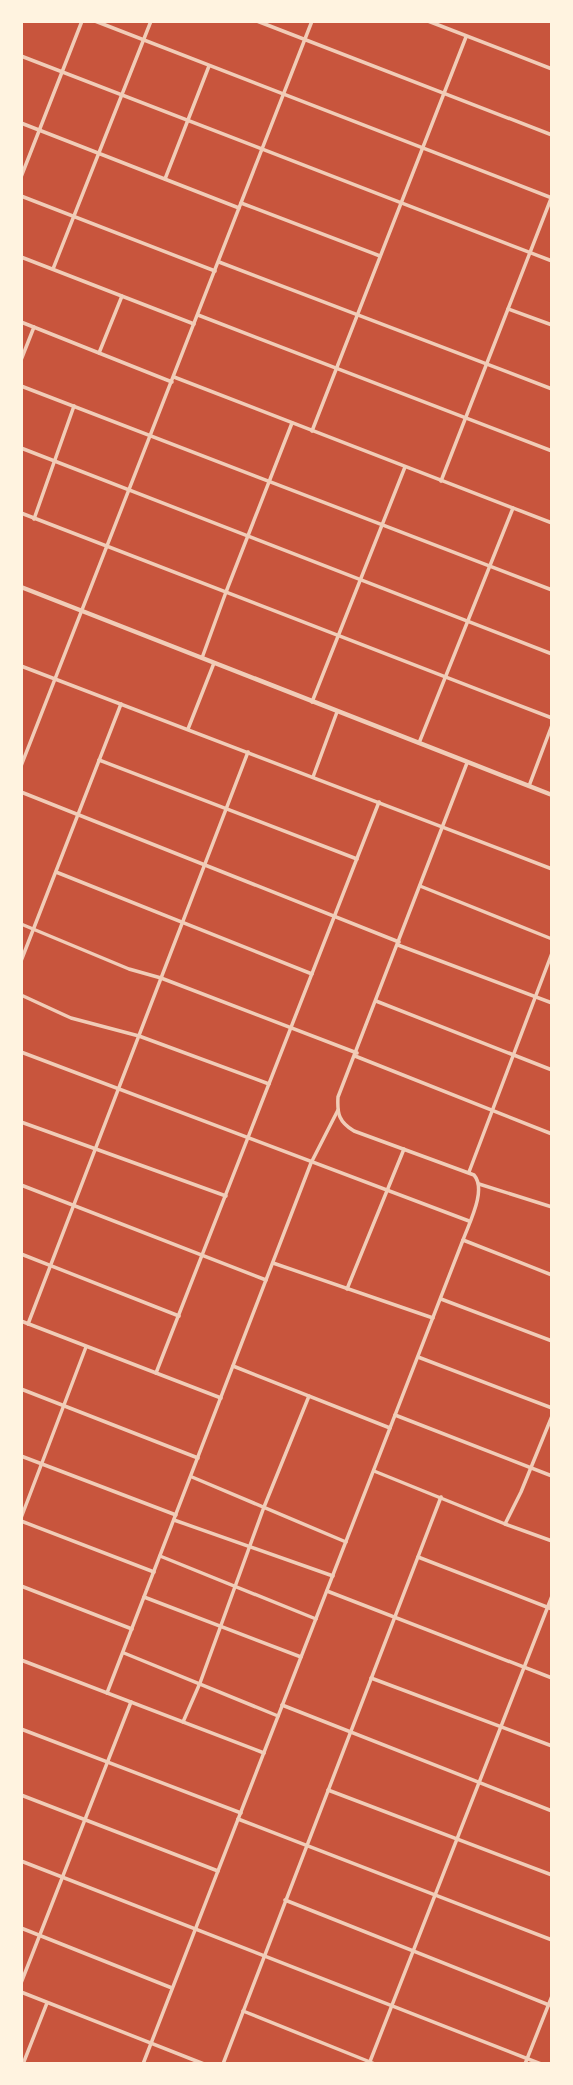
<svg xmlns="http://www.w3.org/2000/svg" width="573" height="2085" viewBox="0 0 573 2085" font-family="'Noto Serif',serif">
	<style>
		.lines { fill: none; stroke-linecap: round; stroke-linejoin: round }
		.minor { stroke: #f1ccb7; stroke-width: 3.5 }
		.tertiary { stroke: #f1ccb7; stroke-width: 4.5 }
	</style>
	<rect width="100%" height="100%" fill="#c8553d"/>
	<g class="lines">
		<g class="minor">
			<path d="M95 21 552 198"/>
			<path d="M257 21 552 135"/>
			<path d="M428 21 552 69"/>
			<path d="M21 56 552 261"/>
			<path d="M21 123 239 208"/>
			<path d="M21 177 82 21"/>
			<path d="M165 179 209 66"/>
			<path d="M21 196 215 271"/>
			<path d="M241 203 380 256"/>
			<path d="M21 257 194 324"/>
			<path d="M219 262 552 389"/>
			<path d="M53 269 151 21"/>
			<path d="M508 309 552 325"/>
			<path d="M198 315 552 451"/>
			<path d="M21 322 172 382"/>
			<path d="M99 353 122 296"/>
			<path d="M21 360 34 327"/>
			<path d="M174 377 552 523"/>
			<path d="M21 386 552 590"/>
			<path d="M312 431 466 37"/>
			<path d="M21 448 552 654"/>
			<path d="M441 481 552 196"/>
			<path d="M21 513 552 718"/>
			<path d="M34 519 74 406"/>
			<path d="M202 658 226 592 292 423"/>
			<path d="M21 666 552 869"/>
			<path d="M312 702 405 467"/>
			<path d="M188 729 214 663"/>
			<path d="M419 743 513 508"/>
			<path d="M99 760 357 859"/>
			<path d="M21 766 312 21"/>
			<path d="M313 777 337 712"/>
			<path d="M529 786 552 725"/>
			<path d="M21 792 399 942"/>
			<path d="M56 872 312 974"/>
			<path d="M420 886 552 939"/>
			<path d="M21 924 129 969 161 978 357 1053"/>
			<path d="M398 945 552 1003"/>
			<path d="M21 961 121 704"/>
			<path d="M21 995 71 1018 139 1036 269 1084"/>
			<path d="M376 1001 552 1070"/>
			<path d="M21 1052 469 1221"/>
			<path d="M355 1056 552 1134"/>
			<path d="M21 1122 226 1196"/>
			<path d="M469 1172 552 953"/>
			<path d="M479 1184 552 1207"/>
			<path d="M21 1185 266 1280"/>
			<path d="M463 1240 552 1275"/>
			<path d="M21 1254 179 1316"/>
			<path d="M273 1263 433 1318"/>
			<path d="M347 1289 404 1149"/>
			<path d="M441 1299 552 1341"/>
			<path d="M21 1321 221 1398"/>
			<path d="M28 1324 248 752"/>
			<path d="M418 1357 552 1408"/>
			<path d="M233 1366 390 1428"/>
			<path d="M156 1373 379 802"/>
			<path d="M21 1389 198 1458"/>
			<path d="M395 1415 552 1476"/>
			<path d="M21 1456 176 1515"/>
			<path d="M374 1471 505 1524 552 1541"/>
			<path d="M192 1477 346 1542"/>
			<path d="M21 1518 86 1347"/>
			<path d="M174 1520 333 1576"/>
			<path d="M21 1521 154 1572"/>
			<path d="M505 1524 521 1492 552 1416"/>
			<path d="M160 1556 316 1619"/>
			<path d="M418 1557 552 1609"/>
			<path d="M21 1586 132 1629"/>
			<path d="M327 1591 552 1678"/>
			<path d="M144 1597 301 1657"/>
			<path d="M124 1653 278 1716"/>
			<path d="M21 1660 264 1753"/>
			<path d="M371 1678 552 1746"/>
			<path d="M107 1693 311 1163 338 1110"/>
			<path d="M282 1705 552 1811"/>
			<path d="M183 1722 200 1683 264 1507 309 1396"/>
			<path d="M21 1729 241 1813"/>
			<path d="M328 1790 552 1875"/>
			<path d="M21 1795 218 1871"/>
			<path d="M238 1819 552 1940"/>
			<path d="M21 1861 541 2064"/>
			<path d="M285 1900 549 2005"/>
			<path d="M21 1928 172 1988"/>
			<path d="M21 1983 131 1702"/>
			<path d="M21 1992 204 2064"/>
			<path d="M243 2011 375 2064"/>
			<path d="M23 2064 47 2003"/>
			<path d="M143 2064 463 1240C469 1223 487 1190 474 1175L354 1131C339 1122 337 1114 338 1097L467 763"/>
			<path d="M223 2064 441 1497"/>
			<path d="M369 2064 552 1596"/>
			<path d="M525 2064 552 1996"/>
		</g>
		<path class="tertiary" d="M21 587 552 795"/>
	</g>
	<rect width="573" height="2085" fill="none" stroke="#fff3e0" stroke-width="46"/>
</svg>
